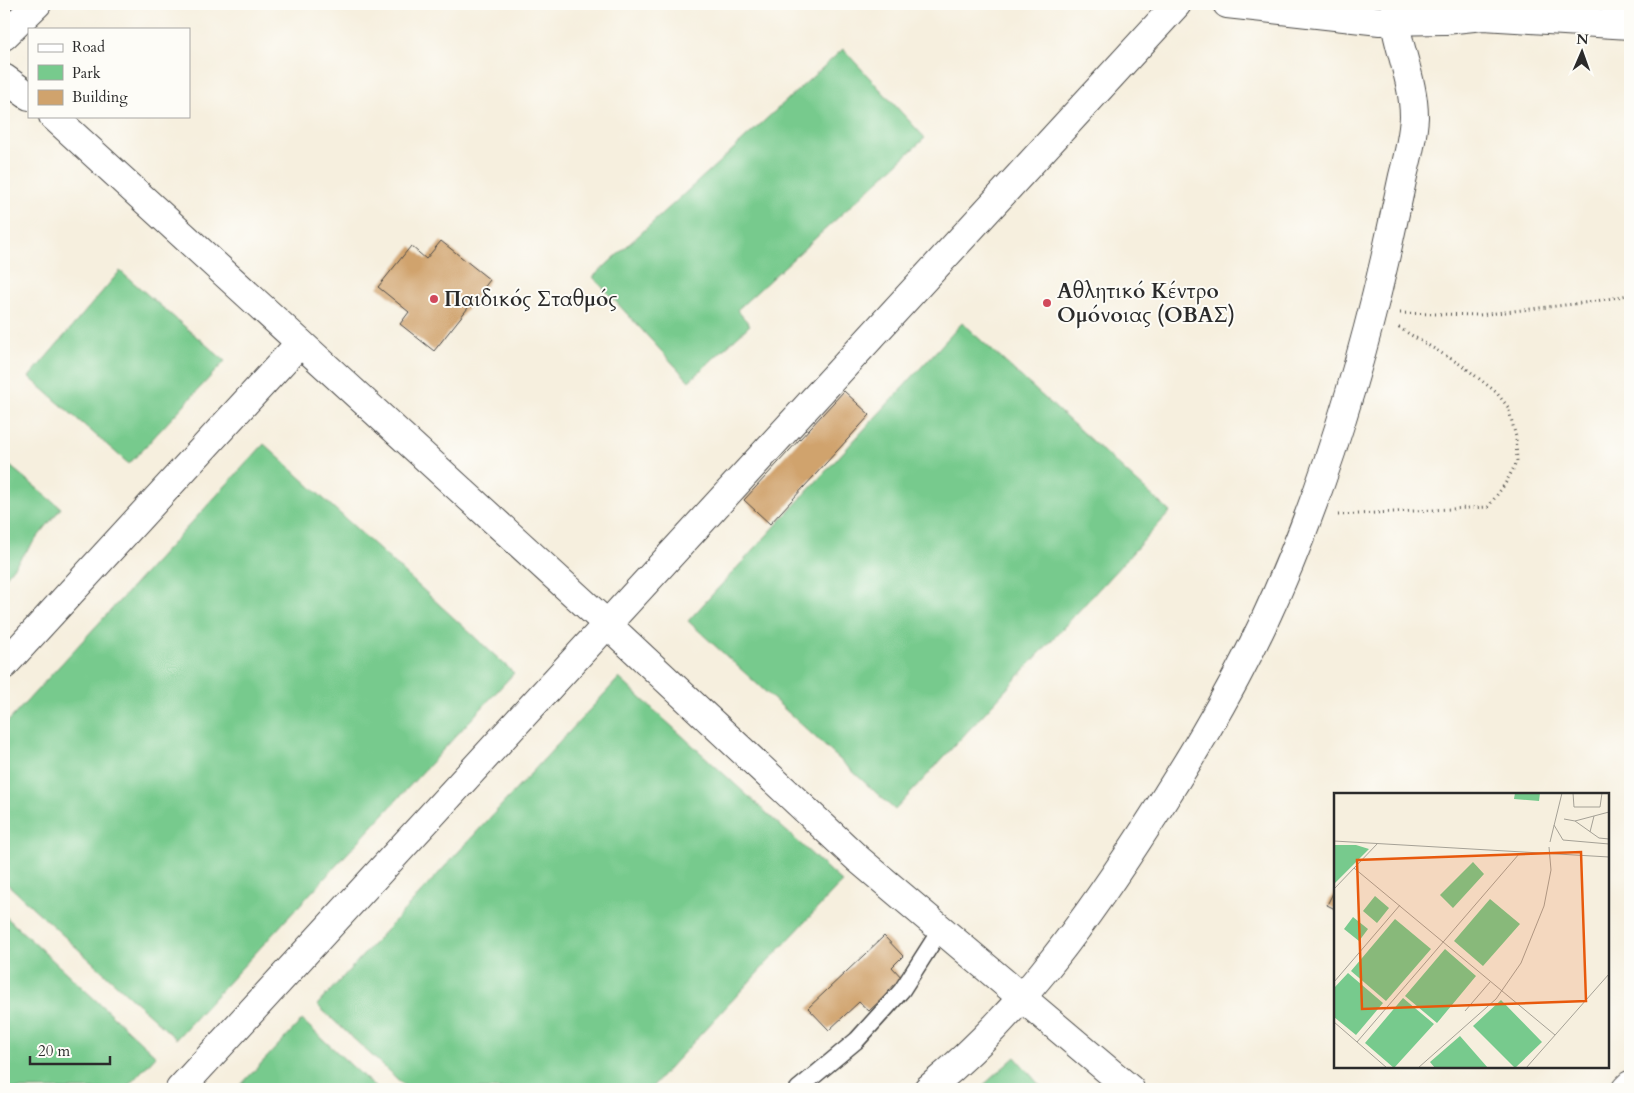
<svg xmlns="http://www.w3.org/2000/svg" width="1634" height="1093" viewBox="0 0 1634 1093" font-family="Cardo,serif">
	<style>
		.green { fill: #77ca8d; stroke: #517a5c }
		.building { fill: #d0a36d }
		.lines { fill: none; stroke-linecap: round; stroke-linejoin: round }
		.service-casing { stroke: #494846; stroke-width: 19 }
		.minor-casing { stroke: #494846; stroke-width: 30 }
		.tertiary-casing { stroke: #494846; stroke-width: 30 }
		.path { stroke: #494846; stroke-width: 3; stroke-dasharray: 1 4; stroke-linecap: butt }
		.service { stroke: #fff; stroke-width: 16 }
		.minor { stroke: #fff; stroke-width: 28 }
		.tertiary { stroke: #fff; stroke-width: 28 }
		.poi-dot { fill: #d1495b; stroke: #fdfcf7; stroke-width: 2 }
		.labels { text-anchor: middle; stroke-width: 4; stroke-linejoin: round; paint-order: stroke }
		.poi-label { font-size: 21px; font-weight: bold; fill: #2b2b2b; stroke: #fdfcf7; text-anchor: start }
		.inset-road { fill: none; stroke: #a5a196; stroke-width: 1 }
		.view { fill: #e8590c; fill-opacity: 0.15; stroke: #e8590c; stroke-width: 2.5 }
		.inset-edge { fill: none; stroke: #2b2b2b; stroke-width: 2.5 }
	</style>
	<rect width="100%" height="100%" fill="#fdfcf7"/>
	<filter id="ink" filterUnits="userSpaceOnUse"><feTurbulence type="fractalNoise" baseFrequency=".02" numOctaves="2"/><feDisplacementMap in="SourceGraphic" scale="10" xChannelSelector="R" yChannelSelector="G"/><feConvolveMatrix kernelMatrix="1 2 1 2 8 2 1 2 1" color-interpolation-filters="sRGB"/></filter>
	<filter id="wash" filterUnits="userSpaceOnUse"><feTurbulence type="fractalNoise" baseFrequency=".0096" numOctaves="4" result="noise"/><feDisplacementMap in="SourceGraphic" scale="20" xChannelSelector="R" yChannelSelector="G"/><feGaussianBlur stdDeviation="1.12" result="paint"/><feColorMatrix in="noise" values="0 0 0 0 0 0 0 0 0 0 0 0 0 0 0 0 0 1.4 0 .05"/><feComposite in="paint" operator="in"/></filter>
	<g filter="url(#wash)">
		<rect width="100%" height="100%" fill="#f6efde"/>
		<g class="green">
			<path d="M843 49 925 138 737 310 750 325 689 381 593 277Z"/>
			<path d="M120 271 225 361 129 464 29 377Z"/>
			<path d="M962 323 1170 512 895 810 688 621Z"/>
			<path d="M264 444 514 673 176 1039 4 881V726Z"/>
			<path d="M4 461 61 508 4 579Z"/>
			<path d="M619 678 842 882 650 1089H408L317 1005Z"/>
			<path d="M4 915 156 1056 125 1089H4Z"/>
			<path d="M302 1020 377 1089H237Z"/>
			<path d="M1015 1057 1043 1089H979Z"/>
		</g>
		<g id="blocks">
			<g class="building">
				<path d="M441 241 490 280 434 351 400 324 409 312 378 287 411 246 426 259Z"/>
				<path d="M844 391 870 415 770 524 744 500Z"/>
				<path d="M1335 889V909L1327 905Z"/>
				<path d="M884 936 903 956 892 967 903 979 869 1011 859 1002 829 1030 808 1008Z"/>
			</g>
		</g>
	</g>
	<g filter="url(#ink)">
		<use href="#blocks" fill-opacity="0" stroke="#494846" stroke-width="1"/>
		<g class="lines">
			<g class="service-casing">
				<path id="service" d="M798 1089 857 1040 886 1008 902 990 941 929"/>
			</g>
			<g class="minor-casing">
				<g id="minor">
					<path d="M1227 4 1380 21 1445 20 1483 16 1630 25"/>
					<path d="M4 36 37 4"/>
					<path d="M4 78 29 96"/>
					<path d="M53 116 608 625 858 859 1130 1089"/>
					<path d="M4 665 300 343"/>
					<path d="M180 1089 1177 4"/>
					<path d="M928 1089C1013 1020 1078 932 1138 840 1183 771 1227 700 1262 626 1317 509 1356 385 1385 259 1391 231 1397 204 1403 176 1408 157 1413 137 1414 117 1414 84 1400 53 1395 22"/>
					<path d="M1626 1089 1630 1085"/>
				</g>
			</g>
			<g class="tertiary-casing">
				<path id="tertiary" d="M1395 4V22"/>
			</g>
			<g class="path">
				<path d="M1400 313 1479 315 1591 302 1628 295 1630 291"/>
				<path d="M1338 515 1488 507 1505 484 1517 462 1516 437 1508 407 1496 392 1463 366 1396 326"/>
			</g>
			<use href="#service" class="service"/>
			<use href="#minor" class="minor"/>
			<use href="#tertiary" class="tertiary"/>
		</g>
	</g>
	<g class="poi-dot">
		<circle cx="434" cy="299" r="5"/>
		<circle cx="1047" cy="303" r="5"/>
	</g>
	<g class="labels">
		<g class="poi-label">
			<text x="1057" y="298">Αθλητικό Κέντρο<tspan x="1057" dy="24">Ομόνοιας (ΟΒΑΣ)</tspan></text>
			<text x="444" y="306">Παιδικός Σταθμός</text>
		</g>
	</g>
	<g transform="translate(1334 793)">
		<rect width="275" height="275" fill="#f6efde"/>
		<path d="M181 0H206L205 8 180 6ZM0 52H22L35 56 0 91ZM139 69 150 81 119 115 106 102ZM41 103 55 115 43 130 29 118ZM156 106 186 131 149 173 120 148ZM19 124 34 136 25 148 10 136ZM61 126 97 156 52 208 17 178ZM111 156 142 183 103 230 71 203ZM14 180 49 210 22 242 0 224V195ZM69 205 100 231 60 275 31 250ZM167 207 208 249 181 275 139 233ZM126 243 154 275H101L96 269Z" fill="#77ca8d"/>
		<path class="inset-road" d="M239 0 240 14H266L268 0M230 26 241 28 275 19M241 28 265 45 275 46M220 32 229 47 275 51M256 39 260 23M0 48 275 64M216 49 228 0M20 75 221 242M0 96 44 50M0 189 66 112M131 218 156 189M0 229 53 275M23 249 185 61M84 275 162 206 187 170 210 113 217 77 215 54M192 275 275 181"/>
		<path class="view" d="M247 59 252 208 28 216 23 67Z"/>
		<rect width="275" height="275" class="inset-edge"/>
	</g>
	<rect width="1634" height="1093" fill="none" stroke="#fdfcf7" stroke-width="20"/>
	<rect x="28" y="28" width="162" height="90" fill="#fdfcf7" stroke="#a9a8a5"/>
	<rect x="38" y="44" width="25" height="8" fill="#ffffff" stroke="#a9a8a5"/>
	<text x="72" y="52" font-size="15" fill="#2b2b2b">Road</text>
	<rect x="38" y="65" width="25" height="15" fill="#77ca8d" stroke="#a9a8a5"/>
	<text x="72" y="78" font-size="15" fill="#2b2b2b">Park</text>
	<rect x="38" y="90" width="25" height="15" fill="#d0a36d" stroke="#a9a8a5"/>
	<text x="72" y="102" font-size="15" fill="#2b2b2b">Building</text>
	<g transform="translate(1582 52) rotate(2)" stroke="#fdfcf7" stroke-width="4" paint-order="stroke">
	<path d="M0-4L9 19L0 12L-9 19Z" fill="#2b2b2b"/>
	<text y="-8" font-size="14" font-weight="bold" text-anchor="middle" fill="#2b2b2b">N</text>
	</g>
	<path d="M30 1056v8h80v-8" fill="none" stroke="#2b2b2b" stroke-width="2.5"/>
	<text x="38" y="1056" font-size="15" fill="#2b2b2b" stroke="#fdfcf7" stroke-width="4" paint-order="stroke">20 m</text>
</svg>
